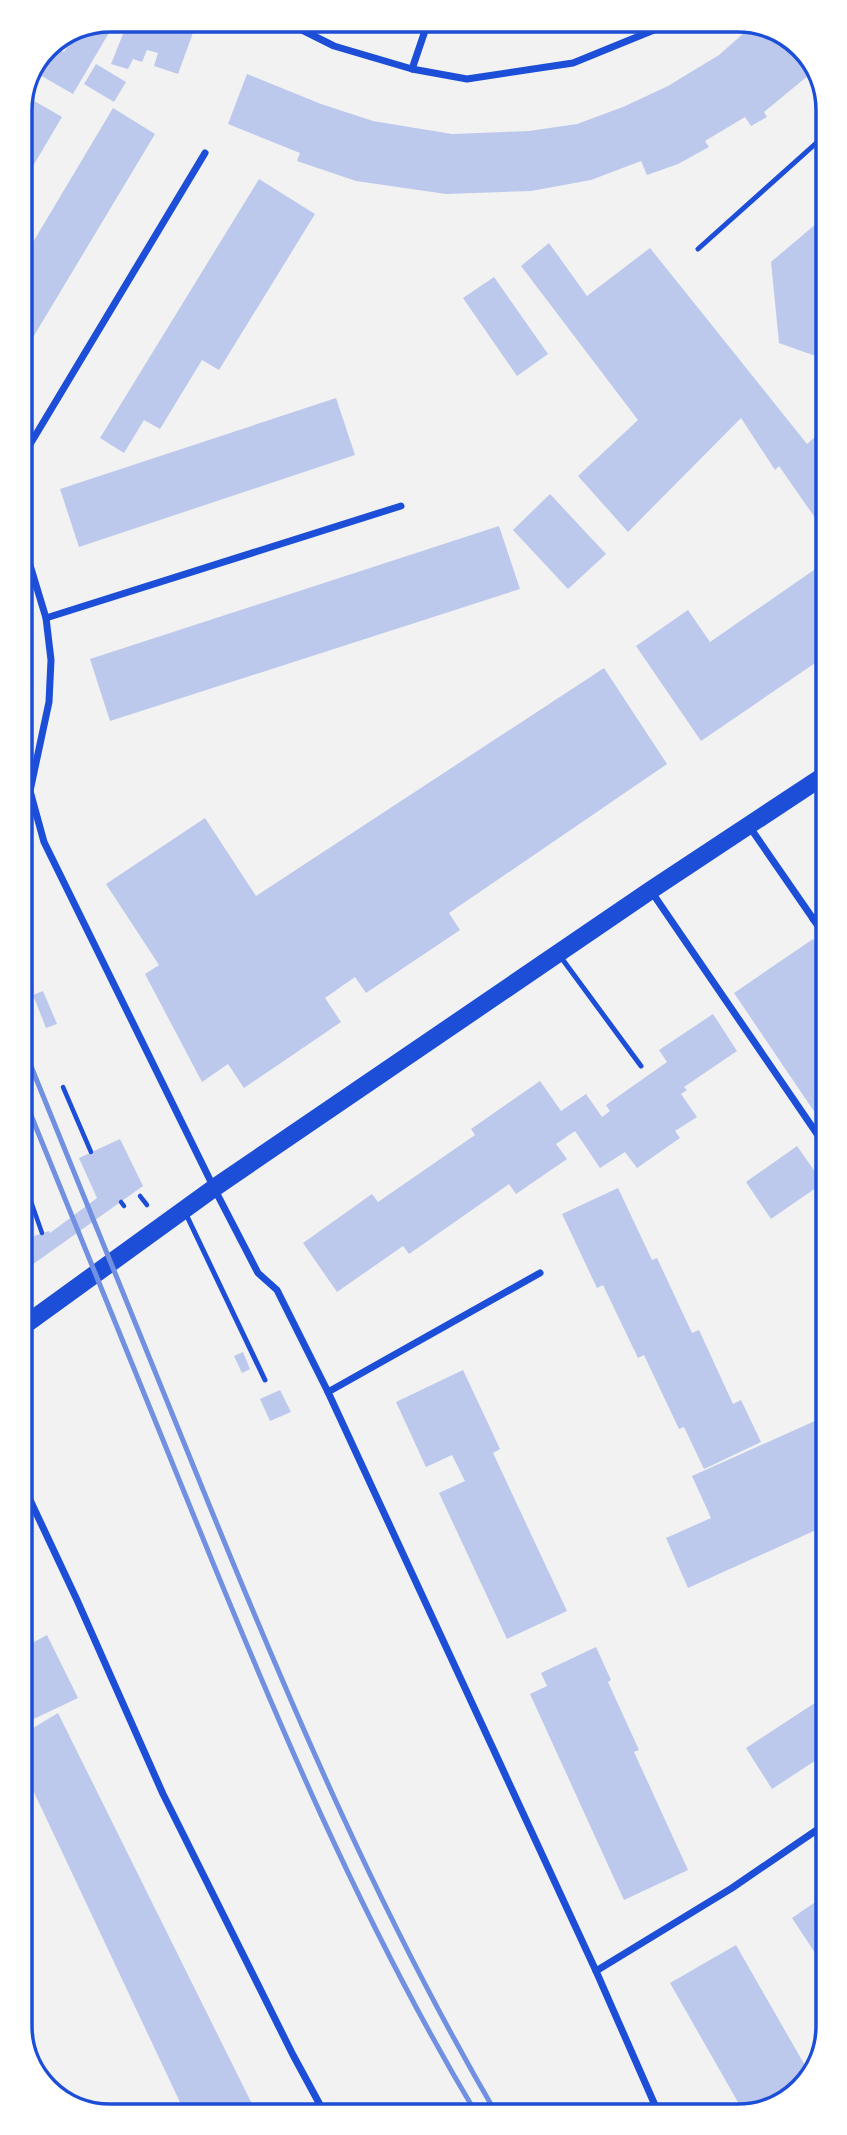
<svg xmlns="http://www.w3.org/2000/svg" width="847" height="2135" viewBox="0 0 847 2135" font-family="'Varela Round',sans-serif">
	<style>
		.building { fill: #bdc9ec }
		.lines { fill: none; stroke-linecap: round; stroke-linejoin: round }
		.path { stroke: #1d4ed8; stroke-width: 4.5 }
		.service { stroke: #1d4ed8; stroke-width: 5 }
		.minor { stroke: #1d4ed8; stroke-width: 7 }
		.primary { stroke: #1d4ed8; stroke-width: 18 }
		.rail { stroke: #7290e2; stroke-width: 5 }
		.rim { fill: none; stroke: #1d4ed8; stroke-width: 3.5 }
	</style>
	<rect width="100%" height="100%" fill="#f2f2f2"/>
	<g class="building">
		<path d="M112 19H117L73 94 40 75 37 80 32 77 46 46 52 49 54 46 64 52 75 34Z"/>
		<path d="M129 19H198L178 74 154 66 158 53 147 50 142 62 133 59 128 69 111 64Z"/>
		<path d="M342 19H368L363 29Z"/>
		<path d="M754 24 788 36 815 70 764 112 767 117 751 126 745 117 705 141 709 147 678 164 647 175 641 161 591 180 531 191 446 194 356 181 297 161 300 153 228 124 247 74 321 104 373 121 452 134 529 131 577 124 623 107 668 86 719 55Z"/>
		<path d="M96 64 126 82 114 102 84 84Z"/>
		<path d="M24 95 62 117 20 188 19 104Z"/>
		<path d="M113 108 155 134 20 359V264Z"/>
		<path d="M259 179 315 214 219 370 202 360 160 429 144 420 124 453 100 438Z"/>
		<path d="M823 218 824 359 779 343 771 262Z"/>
		<path d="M549 243 587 296 650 248 807 444 824 429V519L818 522 779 466 775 470 741 418 628 532 578 476 638 420 521 266Z"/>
		<path d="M494 277 548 354 517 376 463 298Z"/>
		<path d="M336 398 355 455 79 547 60 489Z"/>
		<path d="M550 494 606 554 568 589 513 530Z"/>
		<path d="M499 526 520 589 110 721 90 659Z"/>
		<path d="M824 563V657L701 741 636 646 688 610 710 642Z"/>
		<path d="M604 668 667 764 449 913 460 930 366 993 355 977 325 998 341 1022 244 1088 228 1064 202 1082 145 974 159 965 106 884 205 818 256 896Z"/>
		<path d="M813 939 825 957 826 1129 734 993Z"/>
		<path d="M43 991 57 1024 46 1028 33 995Z"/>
		<path d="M713 1014 737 1051 684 1087 687 1090 681 1094 697 1117 675 1131 680 1138 637 1168 625 1152 600 1168 575 1131 556 1144 567 1159 516 1194 509 1184 409 1254 403 1246 337 1292 303 1243 372 1194 378 1202 475 1135 471 1129 540 1081 561 1111 586 1094 602 1117 610 1111 606 1105 667 1062 659 1050Z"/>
		<path d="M120 1139 143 1186 22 1272V1240L49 1231 50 1233 97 1198 79 1158Z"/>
		<path d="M797 1146 823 1183 771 1219 746 1182Z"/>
		<path d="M618 1188 652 1260 657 1258 692 1333 699 1330 733 1404 741 1400 761 1442 704 1469 684 1427 679 1429 644 1355 638 1358 603 1285 597 1288 562 1214Z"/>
		<path d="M243 1352 250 1369 242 1373 234 1356Z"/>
		<path d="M463 1370 500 1449 493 1453 567 1611 507 1639 439 1493 465 1481 452 1455 426 1467 396 1402Z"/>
		<path d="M280 1390 291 1412 270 1421 260 1399Z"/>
		<path d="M826 1416 827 1525 688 1588 666 1538 711 1518 692 1476Z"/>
		<path d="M47 1635 78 1698 23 1724V1648Z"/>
		<path d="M596 1647 611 1680 608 1682 639 1750 634 1752 688 1870 624 1900 530 1694 547 1686 541 1673Z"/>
		<path d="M827 1695V1753L772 1789 746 1748Z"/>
		<path d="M58 1713 257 2114 186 2115 23 1769V1734Z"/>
		<path d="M827 1894 828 1963 823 1965 792 1918Z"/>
		<path d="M736 1945 811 2076 809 2080 766 2111H743L670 1983Z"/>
	</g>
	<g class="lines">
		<g class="path">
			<path d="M63 1087 91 1152"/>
			<path d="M22 1176 42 1233"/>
			<path d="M140 1196 147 1205"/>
			<path d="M121 1202 124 1206"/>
		</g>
		<g class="service">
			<path d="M698 249 823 137"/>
			<path d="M560 956 641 1066"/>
			<path d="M185 1212 265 1380"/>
			<path d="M819 1260 826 1254"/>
		</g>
		<g class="minor">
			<path d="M280 19 334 46 412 69 467 79 573 63 681 19"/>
			<path d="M412 69 429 19"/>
			<path d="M20 461 205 153"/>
			<path d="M20 532 46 618 51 660 49 702 30 791 44 842 214 1188 258 1273 277 1290 328 1392 596 1971 658 2112"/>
			<path d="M46 618 401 506"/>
			<path d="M749 826 825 936"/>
			<path d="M651 891 826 1147"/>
			<path d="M813 919 825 911"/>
			<path d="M328 1392 540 1273"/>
			<path d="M23 1485 77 1600 163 1794 293 2055 325 2114"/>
			<path d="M596 1971 732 1888 827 1823"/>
		</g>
		<path class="primary" d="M22 1327 214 1188 651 890 825 775"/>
		<g class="rail">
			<path d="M22 1044C85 1196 146 1349 208 1502 294 1713 381 1916 496 2113"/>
			<path d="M22 1093C78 1232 135 1370 191 1509 275 1716 361 1921 476 2113"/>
		</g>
	</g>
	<path d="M0 0H847V2135H0ZM110 32H738A78 78 0 0 1 816 110V2026A78 78 0 0 1 738 2104H110A78 78 0 0 1 32 2026V110A78 78 0 0 1 110 32Z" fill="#fff" fill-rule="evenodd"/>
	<path class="rim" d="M110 32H738A78 78 0 0 1 816 110V2026A78 78 0 0 1 738 2104H110A78 78 0 0 1 32 2026V110A78 78 0 0 1 110 32Z"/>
</svg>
